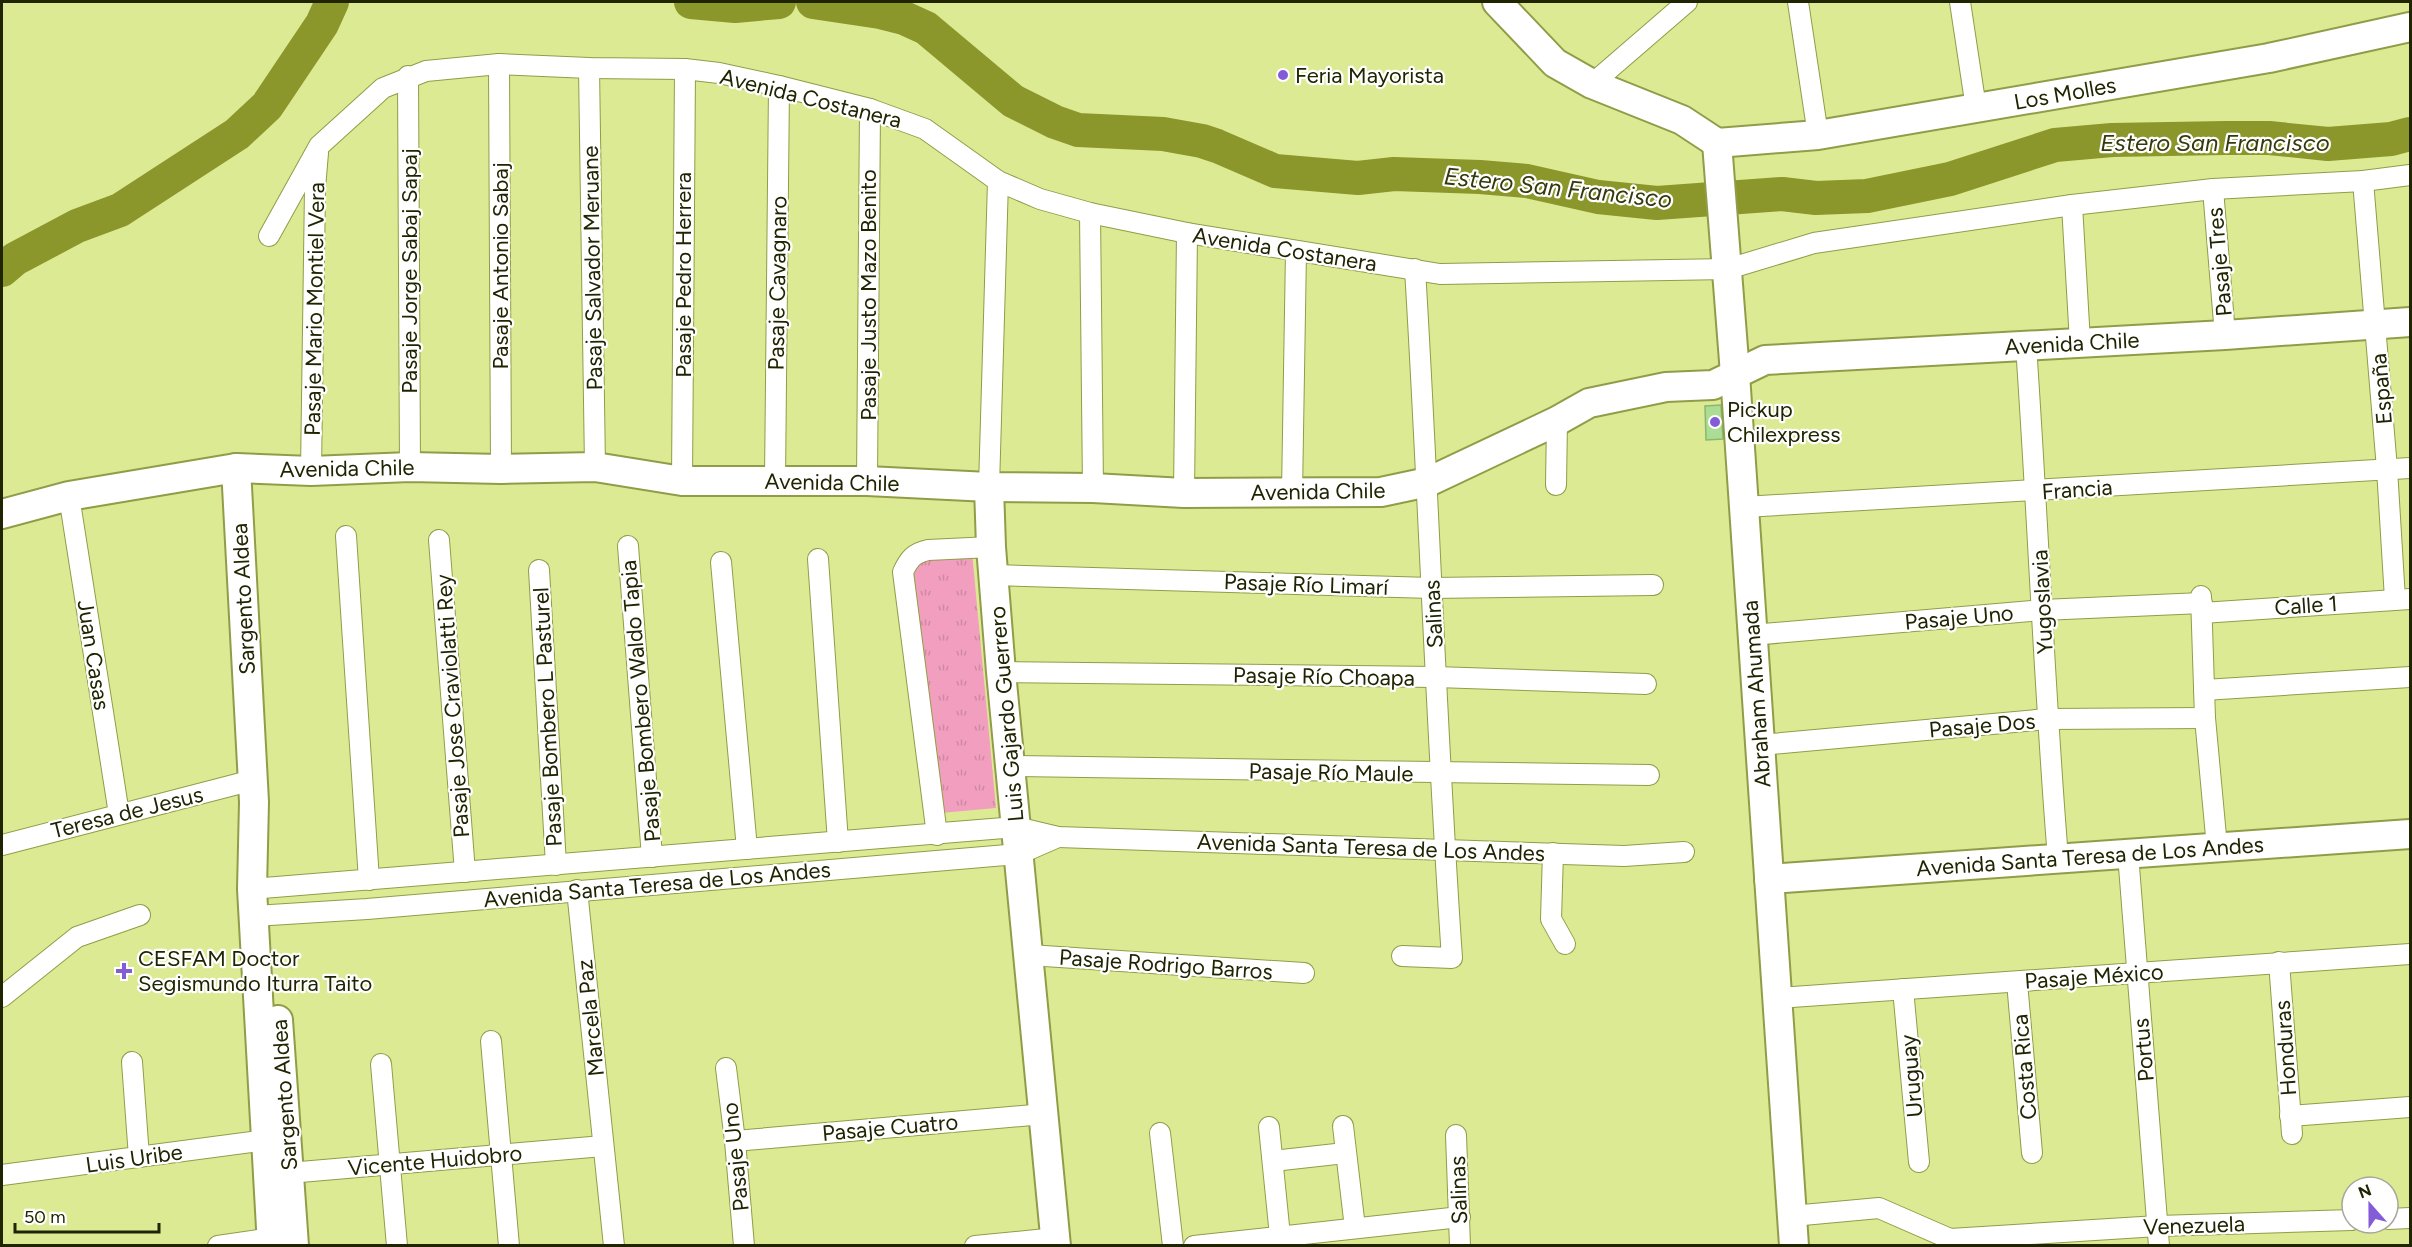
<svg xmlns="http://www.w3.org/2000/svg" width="2412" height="1247" viewBox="0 0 2412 1247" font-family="Figtree,sans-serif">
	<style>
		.park { fill: url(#park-tufts) }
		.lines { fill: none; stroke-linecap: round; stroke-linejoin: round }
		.river { stroke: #8b972b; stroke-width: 34 }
		.building { fill: #addd94; stroke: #89b871; stroke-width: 1.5 }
		.street-casing { stroke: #929c48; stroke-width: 22 }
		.secondary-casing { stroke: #929c48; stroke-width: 32 }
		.street { stroke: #fff; stroke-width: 20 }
		.secondary { stroke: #fff; stroke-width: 28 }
		.poi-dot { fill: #845cd6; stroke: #fff; stroke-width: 2 }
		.labels { text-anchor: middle; stroke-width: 4.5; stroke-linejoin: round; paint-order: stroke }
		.poi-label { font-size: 22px; fill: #202401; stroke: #fff; text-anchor: start }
		.street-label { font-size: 22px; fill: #202401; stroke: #fff }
		.water-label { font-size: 24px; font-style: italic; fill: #353a0e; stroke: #fff }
	</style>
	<defs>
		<pattern id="park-tufts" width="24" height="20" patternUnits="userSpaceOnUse" patternTransform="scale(1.5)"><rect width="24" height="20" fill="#f29fbf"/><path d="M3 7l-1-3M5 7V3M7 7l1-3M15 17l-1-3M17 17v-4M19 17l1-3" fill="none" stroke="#cf89a2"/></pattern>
	</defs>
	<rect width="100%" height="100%" fill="#ddea94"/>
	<path class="park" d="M972 552 996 808 941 813 908 568 922 556Z"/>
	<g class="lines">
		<g class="river">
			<path d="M691 2 735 6 779 2"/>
			<path d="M813 2 880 12 904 18 926 28 1013 101 1055 122 1078 130 1163 134 1202 141 1217 146 1275 171 1358 178 1394 174 1480 177 1527 181 1598 197 1657 203 1782 194 1816 198 1867 196 1950 179 2055 145 2112 140 2225 138H2269L2328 144 2391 139 2410 134"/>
			<path d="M2 270 15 259 77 226 120 210 237 134 267 106 322 24 332 2"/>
		</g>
	</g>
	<path class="building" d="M1721 405 1723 439 1706 440 1705 406Z"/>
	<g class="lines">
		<g class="street-casing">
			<g id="street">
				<path d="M1798 2 1818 135"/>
				<path d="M1960 2 1976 108"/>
				<path d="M499 64 501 469"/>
				<path d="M589 68 595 467"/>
				<path d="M408 76 410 467"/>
				<path d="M1592 84 1687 2"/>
				<path d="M2363 181 2387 469 2395 599"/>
				<path d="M2213 189 2225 335"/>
				<path d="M2072 205 2080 342"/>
				<path d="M1090 213 1093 488"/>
				<path d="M269 236 319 146 383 88 426 71 499 64 589 68 685 69 719 73 779 86 870 109 925 129 998 181 1040 199 1090 213 1187 233 1440 274 1728 269 1814 243 2072 205 2213 189 2363 181 2410 175"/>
				<path d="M2026 346C2038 517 2044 688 2058 858"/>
				<path d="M311 471 315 188 318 153"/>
				<path d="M775 480 779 86"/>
				<path d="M682 481 685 69"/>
				<path d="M867 481 870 109"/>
				<path d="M1556 485 1557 421"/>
				<path d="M989 487 998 181"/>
				<path d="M1184 493 1187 233"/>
				<path d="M1292 493 1296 251"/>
				<path d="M69 496 119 814"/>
				<path d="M1744 507 2410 468"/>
				<path d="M346 536 369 880"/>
				<path d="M439 540 465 872"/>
				<path d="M628 546 652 857"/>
				<path d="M818 559 838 842"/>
				<path d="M721 562 747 849"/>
				<path d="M539 570 556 865"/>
				<path d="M994 575 1431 588 1653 585"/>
				<path d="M2201 596 2205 718 2217 847"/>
				<path d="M2202 613 2410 599"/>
				<path d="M1752 635 2042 610 2202 603"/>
				<path d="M1001 672 1436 677 1646 684"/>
				<path d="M2204 690 2410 677"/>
				<path d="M1760 745 2047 719 2205 718"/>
				<path d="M1012 766 1649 775"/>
				<path d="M937 835 903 572C909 559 914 553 928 550L991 547"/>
				<path d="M2 845 253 780"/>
				<path d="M1553 853 1551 919 1565 944"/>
				<path d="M2128 854 2159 1246"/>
				<path d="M252 889 1016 827 1058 837 1624 856 1684 852"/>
				<path d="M577 890 614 1246"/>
				<path d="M254 916 367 909 1019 854 1058 837"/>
				<path d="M1029 955 1304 973"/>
				<path d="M1402 956 1452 958C1436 729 1429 499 1415 269"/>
				<path d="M2279 962 2292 1134"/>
				<path d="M2017 982 2032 1153"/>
				<path d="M1903 989 1919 1162"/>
				<path d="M2 997 77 937 140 915"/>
				<path d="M1777 998 2410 954"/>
				<path d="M491 1041 509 1246"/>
				<path d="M132 1062 139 1157"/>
				<path d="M381 1064 397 1246"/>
				<path d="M726 1068 735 1141 744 1246"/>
				<path d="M2290 1116 2410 1107"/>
				<path d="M1343 1126 1355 1228"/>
				<path d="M1269 1127 1280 1236"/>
				<path d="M1160 1133 1173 1246"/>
				<path d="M1456 1135 1460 1246"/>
				<path d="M735 1141 1044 1114"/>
				<path d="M1273 1161 1345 1153"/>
				<path d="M277 1174 603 1146"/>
				<path d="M2 1175 266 1140"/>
				<path d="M1792 1216 1879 1208 1950 1239 2158 1226 2352 1220"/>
				<path d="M2388 1219 2410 1218"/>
				<path d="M218 1246 271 1238"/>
				<path d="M975 1246 1056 1238"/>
				<path d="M1194 1246 1460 1217"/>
			</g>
		</g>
		<g class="secondary-casing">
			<g id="secondary">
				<path d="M1497 2 1555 63 1592 84 1682 120 1717 143"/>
				<path d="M1717 143 1735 374 1794 1246"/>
				<path d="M1717 143 1818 135 2269 58 2410 27"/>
				<path d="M236 468 254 802 252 889 272 1246"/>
				<path d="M989 487 991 547 1001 672 1056 1246"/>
				<path d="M2 514 69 496 236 468 311 471 410 467 501 469 595 467 682 481H867L989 487 1093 488 1184 493 1381 492 1428 482 1557 421 1589 403 1666 387 1713 385 1765 360 2225 335 2410 322"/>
				<path d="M1769 879 2410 834"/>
				<path d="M278 1020 294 1246"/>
			</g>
		</g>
		<use href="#street" class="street"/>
		<use href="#secondary" class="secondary"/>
	</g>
	<g class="poi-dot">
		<circle cx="1283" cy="75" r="6"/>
		<circle cx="1715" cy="422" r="6"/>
		<path d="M121 962h6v6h6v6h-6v6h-6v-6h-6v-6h6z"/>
	</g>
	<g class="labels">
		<g class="poi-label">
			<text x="1295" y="83">Feria Mayorista</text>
			<text x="1727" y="417">Pickup<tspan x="1727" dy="25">Chilexpress</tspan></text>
			<text x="138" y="966">CESFAM Doctor<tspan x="138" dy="25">Segismundo Iturra Taito</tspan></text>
		</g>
		<g class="street-label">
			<text transform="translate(2065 93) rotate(-10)" y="8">Los Molles</text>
			<text transform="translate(811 98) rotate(14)" y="8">Avenida Costanera</text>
			<text transform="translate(1285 249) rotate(9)" y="8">Avenida Costanera</text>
			<text transform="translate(2219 262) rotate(-95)" y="8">Pasaje Tres</text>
			<text transform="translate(500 266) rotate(-90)" y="8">Pasaje Antonio Sabaj</text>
			<text transform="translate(592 268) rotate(-91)" y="8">Pasaje Salvador Meruane</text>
			<text transform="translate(409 271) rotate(-90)" y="8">Pasaje Jorge Sabaj Sapaj</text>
			<text transform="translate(683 275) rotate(-90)" y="8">Pasaje Pedro Herrera</text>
			<text transform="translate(777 283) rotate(-89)" y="8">Pasaje Cavagnaro</text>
			<text transform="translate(868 295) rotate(-90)" y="8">Pasaje Justo Mazo Benito</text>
			<text transform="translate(314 309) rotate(-89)" y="8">Pasaje Mario Montiel Vera</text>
			<text transform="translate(2072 343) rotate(-3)" y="8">Avenida Chile</text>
			<text transform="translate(2381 389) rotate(-95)" y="8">España</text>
			<text transform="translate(347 468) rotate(-1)" y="8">Avenida Chile</text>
			<text transform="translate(832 482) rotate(1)" y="8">Avenida Chile</text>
			<text transform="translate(2077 489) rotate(-4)" y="8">Francia</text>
			<text transform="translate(1318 491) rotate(-1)" y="8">Avenida Chile</text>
			<text transform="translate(1306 584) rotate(2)" y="8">Pasaje Río Limarí</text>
			<text transform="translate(243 599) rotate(-93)" y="8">Sargento Aldea</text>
			<text transform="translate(2042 602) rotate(-93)" y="8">Yugoslavia</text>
			<text transform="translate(2306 605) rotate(-4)" y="8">Calle 1</text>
			<text transform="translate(1433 614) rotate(-93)" y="8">Salinas</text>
			<text transform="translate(1959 617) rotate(-5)" y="8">Pasaje Uno</text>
			<text transform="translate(94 655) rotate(81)" y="8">Juan Casas</text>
			<text transform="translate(1324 676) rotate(1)" y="8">Pasaje Río Choapa</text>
			<text transform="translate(1756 694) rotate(-94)" y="8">Abraham Ahumada</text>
			<text transform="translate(640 701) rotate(-95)" y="8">Pasaje Bombero Waldo Tapia</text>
			<text transform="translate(452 706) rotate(-94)" y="8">Pasaje Jose Craviolatti Rey</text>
			<text transform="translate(1006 714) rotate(-95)" y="8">Luis Gajardo Guerrero</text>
			<text transform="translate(547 717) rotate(-93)" y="8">Pasaje Bombero L Pasturel</text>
			<text transform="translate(1982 725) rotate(-5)" y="8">Pasaje Dos</text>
			<text transform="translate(1331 772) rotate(1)" y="8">Pasaje Río Maule</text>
			<text transform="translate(127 812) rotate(-14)" y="8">Teresa de Jesus</text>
			<text transform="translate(1371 847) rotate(2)" y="8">Avenida Santa Teresa de Los Andes</text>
			<text transform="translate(2090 856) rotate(-4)" y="8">Avenida Santa Teresa de Los Andes</text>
			<text transform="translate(657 884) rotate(-5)" y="8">Avenida Santa Teresa de Los Andes</text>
			<text transform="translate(1166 964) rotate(4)" y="8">Pasaje Rodrigo Barros</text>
			<text transform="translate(2094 976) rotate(-4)" y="8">Pasaje México</text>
			<text transform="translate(590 1018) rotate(-96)" y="8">Marcela Paz</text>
			<text transform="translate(2285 1048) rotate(-94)" y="8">Honduras</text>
			<text transform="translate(2143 1050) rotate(-95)" y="8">Portus</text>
			<text transform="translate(2024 1067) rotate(-95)" y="8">Costa Rica</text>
			<text transform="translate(1911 1076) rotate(-95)" y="8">Uruguay</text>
			<text transform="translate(284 1095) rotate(-94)" y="8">Sargento Aldea</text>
			<text transform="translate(890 1127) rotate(-5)" y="8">Pasaje Cuatro</text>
			<text transform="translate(735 1157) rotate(-96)" y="8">Pasaje Uno</text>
			<text transform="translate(134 1158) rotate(-8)" y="8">Luis Uribe</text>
			<text transform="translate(435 1160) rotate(-5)" y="8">Vicente Huidobro</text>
			<text transform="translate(1458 1190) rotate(-92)" y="8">Salinas</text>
			<text transform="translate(2194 1225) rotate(-2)" y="8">Venezuela</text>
		</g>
		<g class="water-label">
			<text x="2215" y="151">Estero San Francisco</text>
			<text transform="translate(1558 188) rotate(6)" y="8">Estero San Francisco</text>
		</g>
	</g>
	<rect width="2412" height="1247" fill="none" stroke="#202401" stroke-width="6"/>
	<g transform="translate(2370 1205) rotate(339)"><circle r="28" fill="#ffffff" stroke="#a6a799" stroke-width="1.5"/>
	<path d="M0-4.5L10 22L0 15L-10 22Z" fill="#845cd6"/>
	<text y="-9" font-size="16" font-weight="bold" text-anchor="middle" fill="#202401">N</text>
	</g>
	<path d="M15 1223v9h144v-9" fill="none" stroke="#202401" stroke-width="3"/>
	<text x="24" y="1223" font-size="18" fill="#202401" stroke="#ffffff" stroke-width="4.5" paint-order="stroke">50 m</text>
</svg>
